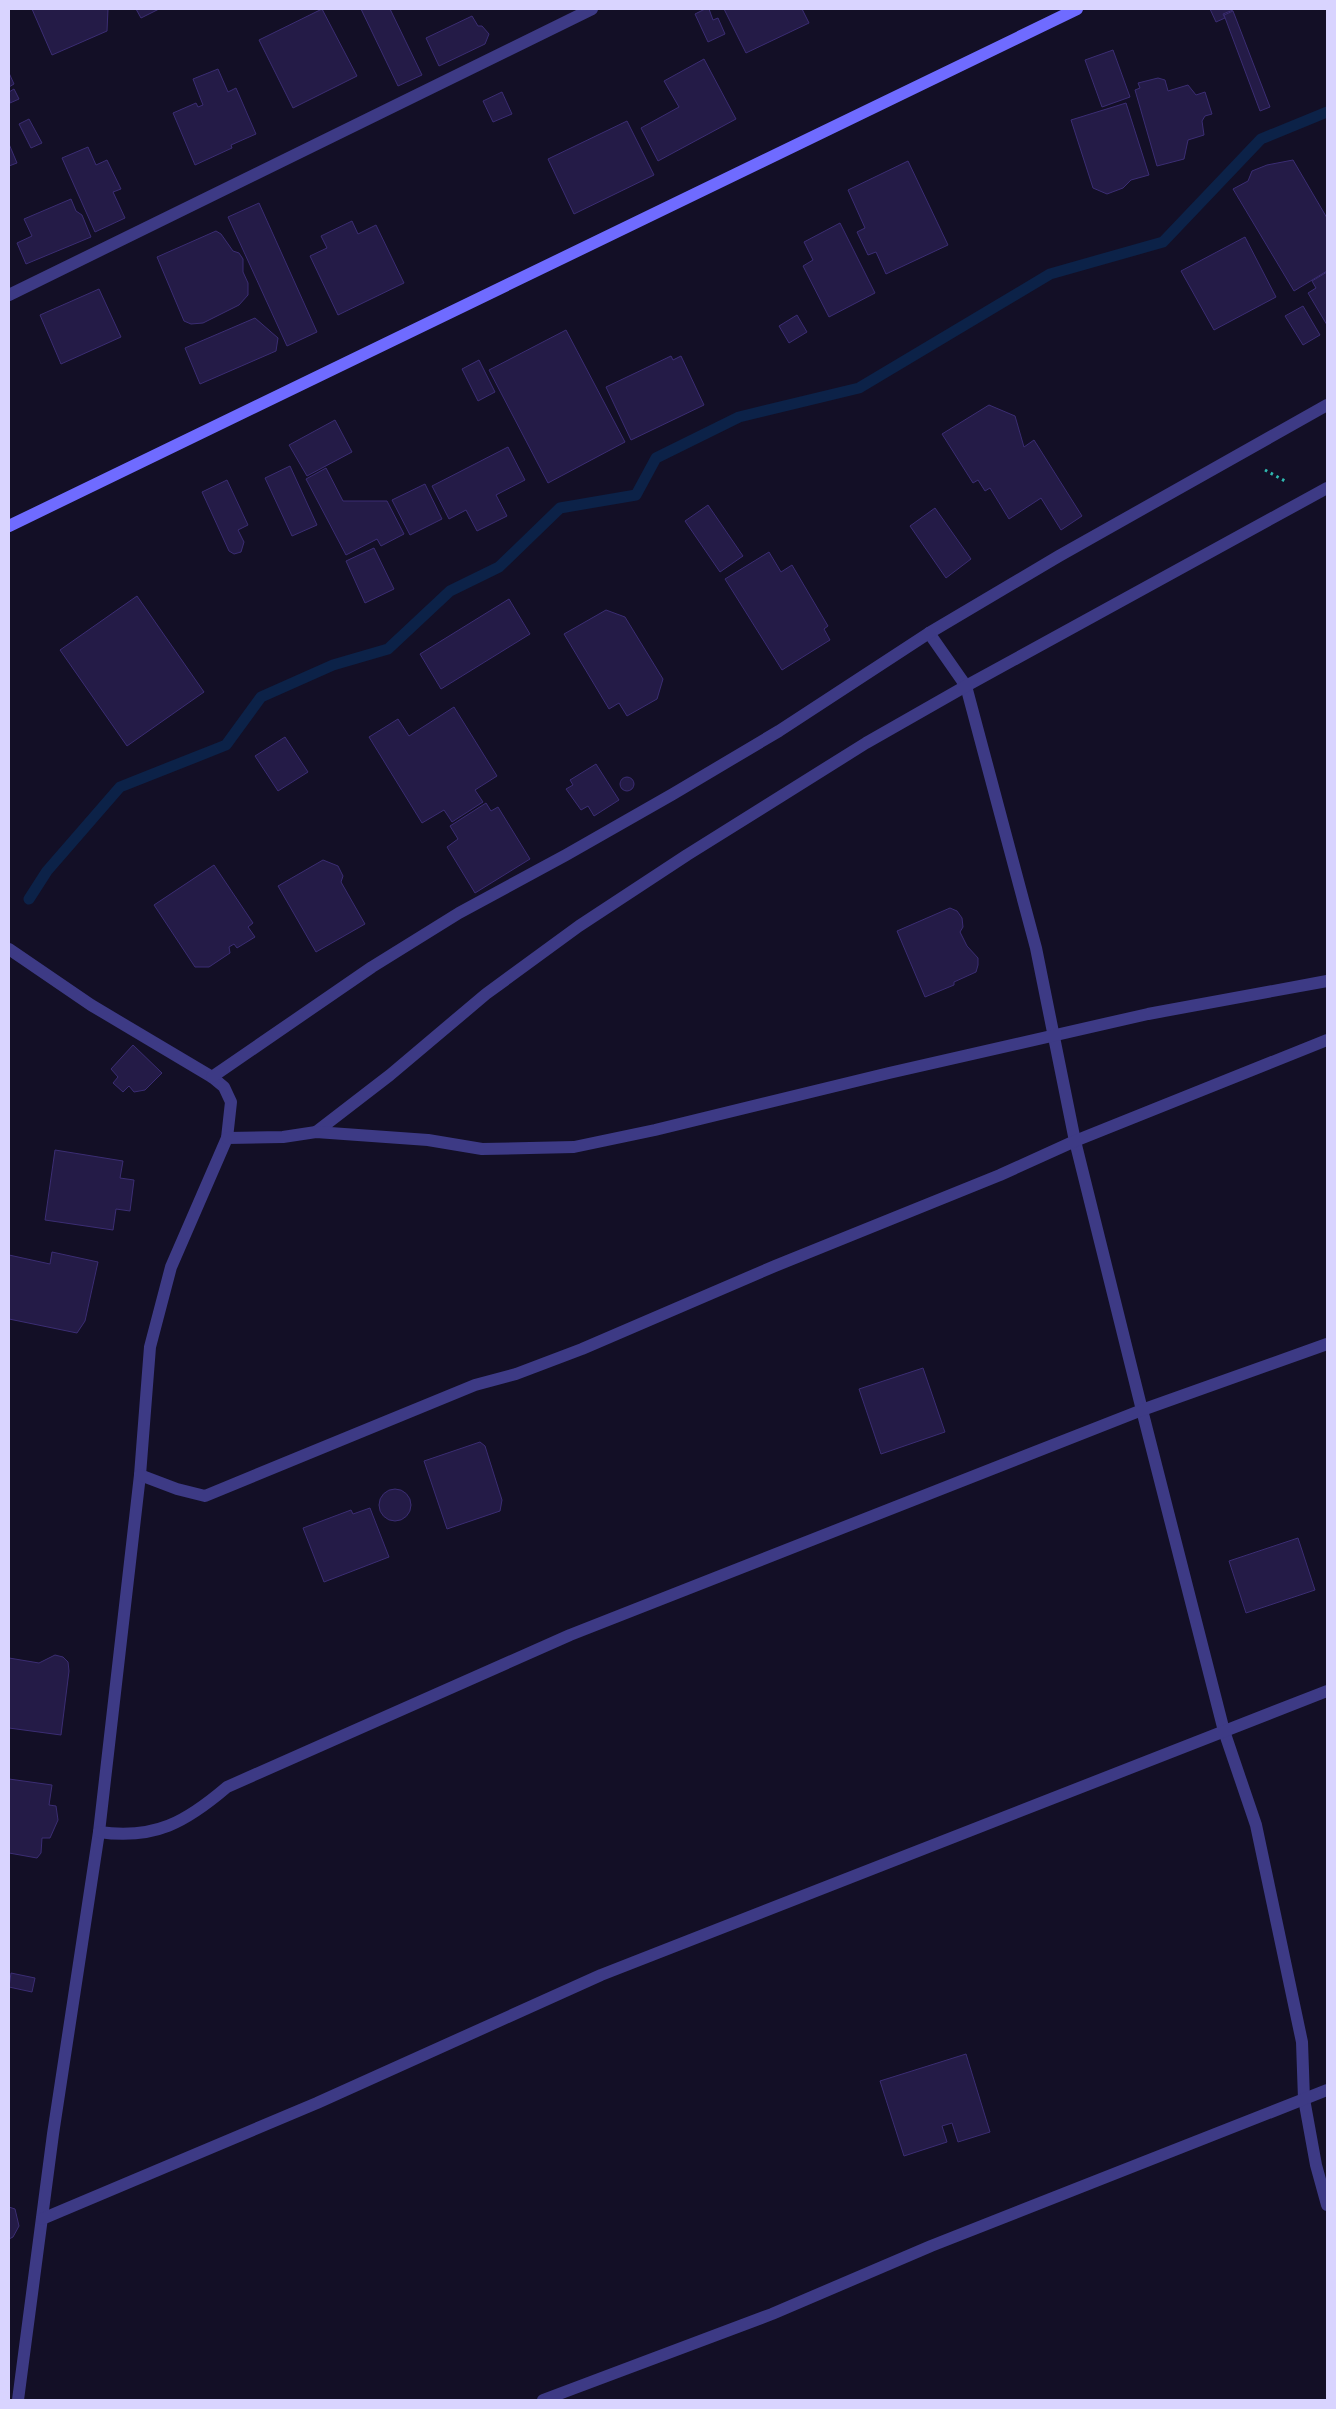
<svg xmlns="http://www.w3.org/2000/svg" width="1336" height="2409" viewBox="0 0 1336 2409" font-family="'PT Sans',sans-serif">
	<style>
		.lines { fill: none; stroke-linecap: round; stroke-linejoin: round }
		.stream { stroke: #0c2248; stroke-width: 11 }
		.building { fill: #241b47; stroke: #3b2d73 }
		.path { stroke: #2fb8b0; stroke-width: 3; stroke-dasharray: 2.5 4; stroke-linecap: butt }
		.street { stroke: #3d3a85; stroke-width: 12 }
		.secondary { stroke: #6f6bff; stroke-width: 12 }
	</style>
	<rect width="100%" height="100%" fill="#130f26"/>
	<g class="lines">
		<path class="stream" d="M29 899 47 871 120 787 226 745 261 697 333 665 388 649 450 591 499 567 560 508 636 495 656 458 739 417 859 388 1050 274 1163 242 1261 139 1327 112"/>
	</g>
	<g class="building">
		<path d="M32 9H108L107 31 52 55Z"/>
		<path d="M136 9H159L141 18Z"/>
		<path d="M322 9 357 76 293 108 259 40Z"/>
		<path d="M361 9H390L422 75 398 86Z"/>
		<path d="M705 9H709L713 20 718 18 725 34 708 42 695 14Z"/>
		<path d="M724 9H802L809 23 746 53Z"/>
		<path d="M1210 9H1232L1233 10 1223 14 1225 18 1216 22Z"/>
		<path d="M1233 11 1270 107 1260 111 1224 15Z"/>
		<path d="M472 16 478 26H482L489 34 485 44 439 66 426 38Z"/>
		<path d="M1113 50 1130 97 1102 107 1085 60Z"/>
		<path d="M704 59 736 119 658 161 641 128 679 107 664 81Z"/>
		<path d="M218 69 228 92 236 88 256 134 231 145 232 148 195 165 173 113 196 103 198 107 203 105 193 79Z"/>
		<path d="M9 73 14 84 9 87Z"/>
		<path d="M1158 78 1165 80 1168 91 1188 85 1196 95 1205 92 1212 114 1205 116 1202 121 1204 135 1188 140 1184 159 1157 166 1135 90 1140 88 1138 83Z"/>
		<path d="M14 89 19 99 10 103 9 92Z"/>
		<path d="M502 92 512 114 493 122 483 101Z"/>
		<path d="M1126 103 1149 175 1131 180 1123 188 1107 194 1093 188 1071 120Z"/>
		<path d="M29 119 42 143 31 148 19 124Z"/>
		<path d="M627 121 654 175 574 214 548 159Z"/>
		<path d="M9 144 17 163 9 166Z"/>
		<path d="M88 147 96 165 107 160 121 189 113 192 125 218 95 232 62 158Z"/>
		<path d="M1293 160 1327 218V271L1294 291 1233 189 1248 181 1252 171 1267 165Z"/>
		<path d="M908 161 948 245 886 274 876 252 868 255 857 232 865 228 848 190Z"/>
		<path d="M71 199 76 211 82 215 91 237 26 264 17 243 32 236 24 219Z"/>
		<path d="M259 203 317 332 287 346 228 217Z"/>
		<path d="M352 221 358 234 376 225 404 283 338 315 310 256 327 248 321 236Z"/>
		<path d="M840 223 875 293 829 317 803 266 813 260 804 242Z"/>
		<path d="M216 231 221 234 233 251 239 253 243 259V272L248 283V295L239 305 203 323 191 324 184 321 157 257Z"/>
		<path d="M1245 237 1276 297 1214 330 1181 271Z"/>
		<path d="M1327 272V325L1308 293 1316 288 1312 281Z"/>
		<path d="M99 289 121 337 61 364 40 315Z"/>
		<path d="M1303 306 1320 335 1303 345 1285 316Z"/>
		<path d="M797 315 807 332 789 343 779 326Z"/>
		<path d="M255 318 278 338 276 351 200 384 185 348Z"/>
		<path d="M566 330 625 442 548 483 489 370Z"/>
		<path d="M671 356 673 360 681 356 704 405 631 440 606 387Z"/>
		<path d="M479 360 495 392 478 401 462 369Z"/>
		<path d="M989 405 1015 416 1024 447 1034 440 1082 516 1061 530 1041 498 1009 519 990 488 985 491 978 480 973 483 942 434Z"/>
		<path d="M335 420 352 452 307 476 289 445Z"/>
		<path d="M508 447 525 480 496 495 507 516 477 531 466 510 449 519 432 486Z"/>
		<path d="M290 466 317 525 292 536 265 478Z"/>
		<path d="M326 468 343 501H387L404 534 381 546 377 539 346 555 306 479Z"/>
		<path d="M227 480 248 525 238 530 244 542 241 552 234 554 229 551 202 492Z"/>
		<path d="M425 484 442 519 410 535 392 500Z"/>
		<path d="M708 505 743 556 720 572 685 521Z"/>
		<path d="M935 508 971 559 946 578 910 526Z"/>
		<path d="M374 548 394 589 365 603 346 561Z"/>
		<path d="M769 552 781 572 792 565 828 626 824 629 830 640 782 670 725 579Z"/>
		<path d="M137 596 204 692 127 746 60 650Z"/>
		<path d="M509 599 530 634 441 689 420 654Z"/>
		<path d="M606 610 625 617 663 679 657 699 627 716 619 703 609 709 564 634Z"/>
		<path d="M454 707 497 776 475 790 483 802 452 822 444 810 422 823 369 737 398 719 409 736Z"/>
		<path d="M285 737 308 772 278 791 255 756Z"/>
		<path d="M596 764 619 800 594 816 588 806 581 810 566 789 573 785 570 780Z"/>
		<circle cx="627" cy="784" r="7"/>
		<path d="M486 803 491 811 498 807 530 859 475 893 447 847 458 839 450 826Z"/>
		<path d="M323 860 338 866 343 876 341 882 365 924 316 952 278 886Z"/>
		<path d="M214 865 253 923 248 927 255 937 237 948 234 944 229 947 230 953 209 967H195L154 905Z"/>
		<path d="M950 908 957 911 962 918 963 927 960 932 967 946 978 958V965L976 972 954 982V985L925 997 897 931Z"/>
		<path d="M133 1045 162 1073 145 1090 134 1092 129 1086 123 1092 113 1083 118 1077 111 1069Z"/>
		<path d="M55 1150 123 1161 120 1178 134 1180 130 1211 116 1209 113 1230 45 1220Z"/>
		<path d="M52 1252 98 1262 85 1321 77 1333 9 1319V1255L50 1264Z"/>
		<path d="M923 1368 945 1432 881 1454 859 1389Z"/>
		<path d="M480 1442 485 1446 502 1500 500 1511 447 1529 424 1461Z"/>
		<circle cx="395" cy="1505" r="16"/>
		<path d="M370 1508 389 1557 324 1582 303 1528 351 1510 353 1514Z"/>
		<path d="M1298 1538 1315 1590 1246 1613 1229 1561Z"/>
		<path d="M55 1655 63 1657 68 1662 69 1671 61 1735 9 1728V1658L39 1663Z"/>
		<path d="M9 1779 52 1785 49 1805 56 1806 58 1820 50 1838H42L41 1853 37 1858 9 1853Z"/>
		<path d="M11 1973 35 1978 32 1992 9 1987Z"/>
		<path d="M966 2054 990 2132 958 2142 952 2123 942 2126 947 2142 904 2156 880 2081Z"/>
		<path d="M9 2207 15 2209 19 2226 13 2237 9 2239Z"/>
	</g>
	<g class="lines">
		<path class="path" d="M1265 470 1285 481"/>
		<g class="street">
			<path d="M9 295 592 9"/>
			<path d="M929 633 966 686 1036 948 1075 1141 1142 1410 1224 1731 1256 1825 1302 2042 1304 2099 1316 2165 1327 2205"/>
			<path d="M9 949 91 1005 212 1077 224 1087 231 1102 227 1138 171 1267 150 1347 140 1475 99 1832 53 2134 18 2400"/>
			<path d="M212 1077 372 967 459 913 566 855 673 794 779 731 929 633 1059 556 1327 405"/>
			<path d="M316 1132 390 1075 486 994 579 926 687 855 866 743 966 686 1327 488"/>
			<path d="M227 1138 283 1137 316 1132 428 1140 482 1149 574 1147 655 1130 889 1073 1148 1014 1327 981"/>
			<path d="M140 1475 177 1489 205 1496 475 1385 516 1374 582 1349 775 1266 1000 1175 1075 1141 1327 1040"/>
			<path d="M99 1832C155 1840 186 1822 227 1787L570 1635 1142 1410 1327 1344"/>
			<path d="M42 2219 317 2103 601 1975 1327 1691"/>
			<path d="M543 2400 772 2314 931 2246 1327 2090"/>
		</g>
		<path class="secondary" d="M9 526 1077 9"/>
	</g>
	<rect width="1336" height="2409" fill="none" stroke="#d9d4ff" stroke-width="20"/>
</svg>
